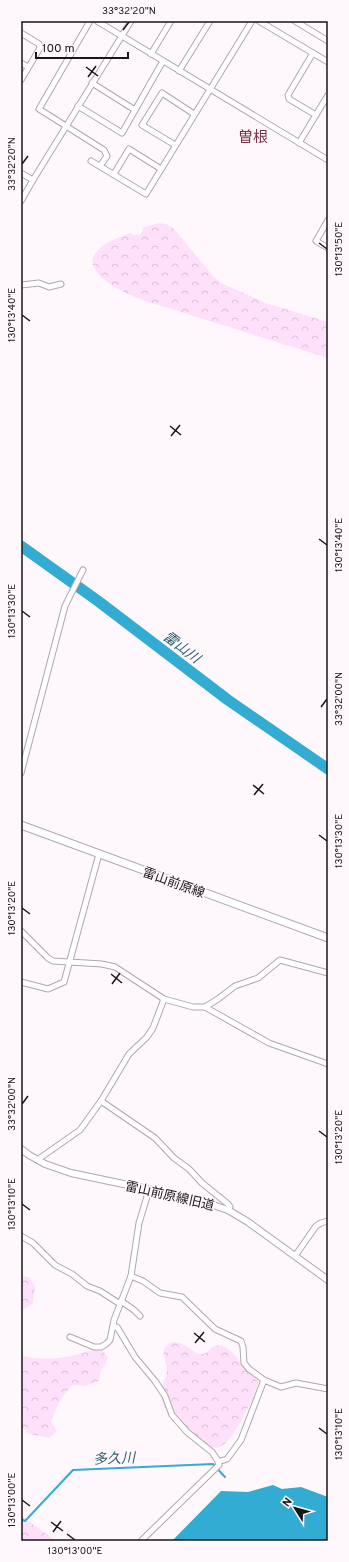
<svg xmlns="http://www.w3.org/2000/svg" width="349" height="1562" viewBox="0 0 349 1562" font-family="Overpass,'Noto Sans JP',sans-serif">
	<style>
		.forest { fill: url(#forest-crowns) }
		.water { fill: #33acd3 }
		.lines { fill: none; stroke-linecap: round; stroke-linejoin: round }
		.stream { stroke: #33acd3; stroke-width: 2 }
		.river { stroke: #33acd3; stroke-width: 11 }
		.minor-casing { stroke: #b0a6af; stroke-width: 7 }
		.tertiary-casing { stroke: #b0a6af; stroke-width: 8 }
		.secondary-casing { stroke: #b0a6af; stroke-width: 9 }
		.minor { stroke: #fff; stroke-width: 5 }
		.tertiary { stroke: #fff; stroke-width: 6 }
		.secondary { stroke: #fff; stroke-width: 7 }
		.ticks { fill: none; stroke: #191619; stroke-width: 1.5 }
		.labels { text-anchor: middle; stroke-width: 3.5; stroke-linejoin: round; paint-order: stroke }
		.street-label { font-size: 13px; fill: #191619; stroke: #fef8fd }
		.water-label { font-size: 14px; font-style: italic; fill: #2d5d6e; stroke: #fef8fd }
		.quarter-label { font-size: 15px; fill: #773248; stroke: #fef8fd }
		.neatline { fill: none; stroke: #191619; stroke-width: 1.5 }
		.ticks-label { font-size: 10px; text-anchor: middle; fill: #191619 }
	</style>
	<defs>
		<pattern id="forest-crowns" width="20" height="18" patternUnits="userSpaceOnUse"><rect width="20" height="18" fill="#fee0fb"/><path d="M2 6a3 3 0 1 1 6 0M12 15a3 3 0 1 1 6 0" fill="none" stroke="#d9bfd7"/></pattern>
	</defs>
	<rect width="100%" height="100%" fill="#fef8fd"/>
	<g class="forest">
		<path d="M159 223 166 224 173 228 214 277 223 284 266 303 328 322V358L145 301C131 296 81 275 95 254 101 243 119 238 130 233L133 235 141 234 144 227Z"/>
		<path d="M21 1276 29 1277 35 1286 33 1303 21 1311Z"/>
		<path d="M173 1342C188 1343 191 1352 201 1354 207 1355 209 1348 214 1346 229 1342 238 1360 245 1368 249 1374 254 1376 258 1382 256 1395 232 1443 220 1447 211 1450 205 1444 198 1440 182 1429 166 1417 161 1397 159 1387 167 1379 167 1370 167 1358 156 1349 173 1342Z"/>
		<path d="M93 1350 103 1351 108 1358 101 1371 99 1381 85 1386 73 1385C62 1395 57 1407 51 1421L57 1431 49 1438 29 1434 21 1427V1355C45 1363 69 1357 93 1350Z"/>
		<path d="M21 1516 23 1517 56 1541H21Z"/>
	</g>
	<path class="water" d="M273 1485 282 1489 301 1487 328 1497V1541H172L221 1491 248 1492Z"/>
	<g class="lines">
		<path class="stream" d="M21 1519 25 1521 73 1470 213 1464 225 1477"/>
		<path class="river" d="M21 546 98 601 228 700 328 769"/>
		<g class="minor-casing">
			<g id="minor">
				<path d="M90 21 39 109 104 150 107 156 100 166"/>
				<path d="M97 21 328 160"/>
				<path d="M259 21 328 62"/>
				<path d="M295 21 328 41"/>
				<path d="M21 33 39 44 40 48 21 80"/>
				<path d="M313 53 288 95 289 99 316 115"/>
				<path d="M151 54 171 21"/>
				<path d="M21 63 28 67"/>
				<path d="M179 71 210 21"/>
				<path d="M92 83 135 110"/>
				<path d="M78 106 122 133 163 61"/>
				<path d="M299 143 328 95"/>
				<path d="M175 145 142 125 162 93 194 114"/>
				<path d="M91 161 146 194 252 21"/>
				<path d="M21 173 33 180 21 201"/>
				<path d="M114 174 129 149 161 169"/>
				<path d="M33 180 131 21"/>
				<path d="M328 220 316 241 328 248"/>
				<path d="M21 285 39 283 49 287 61 284"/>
				<path d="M21 773 65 606 83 570"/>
				<path d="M21 931 48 958 53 961 102 964 115 967 164 999 193 1007H205L218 999 235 986 258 978 280 960 328 973"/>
				<path d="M21 982 48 989 64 982 99 854"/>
				<path d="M205 1007 269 1043 328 1064"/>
				<path d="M101 1101 155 1138 174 1158 189 1169 202 1183 228 1204 230 1207 228 1210"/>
				<path d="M39 1160 40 1158 80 1130 101 1101 129 1054 147 1037 153 1028 164 999"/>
				<path d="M21 1236 33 1243 55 1265 72 1274 87 1286 100 1291 120 1304"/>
				<path d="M295 1256 316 1226 321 1223 328 1221"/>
				<path d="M131 1276 143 1281 160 1293 182 1297 215 1329 241 1341 243 1347 244 1363 249 1369 264 1380 281 1387 296 1383 328 1389"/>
				<path d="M121 1301 134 1310 140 1316"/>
				<path d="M113 1327H117L135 1357 155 1381 165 1396 172 1415 187 1432 212 1452 218 1461 219 1465 141 1541"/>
				<path d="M70 1337 94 1347H101L106 1344 110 1340 114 1320 131 1276 139 1223 149 1190"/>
				<path d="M218 1462 227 1459 241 1440 264 1380"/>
			</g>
		</g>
		<g class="tertiary-casing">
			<path id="tertiary" d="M21 1149 29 1155 45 1164 71 1173 195 1199 228 1210 248 1222 328 1280"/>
		</g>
		<g class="secondary-casing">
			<path id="secondary" d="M21 825 328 938"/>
		</g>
		<use href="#minor" class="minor"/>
		<use href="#tertiary" class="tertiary"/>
		<use href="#secondary" class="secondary"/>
	</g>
	<path class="ticks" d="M123 30 129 22M86 67 98 76M88 77 96 66M22 164 28 156M319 243 327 249M22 315 30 321M170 426 181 435M171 436 180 425M319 539 327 545M22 611 30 617M321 707 327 699M253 785 264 794M254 795 263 784M319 835 327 841M22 908 30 914M111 974 122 983M112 984 120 973M22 1104 28 1096M319 1131 327 1137M22 1204 30 1210M194 1333 205 1342M195 1343 204 1332M319 1428 327 1434M22 1500 30 1506M51 1522 63 1531M53 1532 61 1521M67 1534 75 1540"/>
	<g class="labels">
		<g class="street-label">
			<text transform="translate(174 882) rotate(20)" y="5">雷山前原線</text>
			<text transform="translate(170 1195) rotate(13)" y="5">雷山前原線旧道</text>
		</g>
		<g class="water-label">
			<text transform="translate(182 647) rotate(37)" y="5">雷山川</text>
			<text transform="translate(114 1458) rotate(-2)" y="5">多久川</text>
		</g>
		<g class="quarter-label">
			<text x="253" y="142">曽根</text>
		</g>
	</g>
	<rect width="349" height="1562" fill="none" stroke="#fef8fd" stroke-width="44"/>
	<g transform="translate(295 1508) rotate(307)" stroke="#fef8fd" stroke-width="3" paint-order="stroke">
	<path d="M0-3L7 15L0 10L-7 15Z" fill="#191619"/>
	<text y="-6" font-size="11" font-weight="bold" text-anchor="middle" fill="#191619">N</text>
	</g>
	<path d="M36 52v6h92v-6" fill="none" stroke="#191619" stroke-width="2"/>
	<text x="42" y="52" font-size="12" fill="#191619" stroke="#fef8fd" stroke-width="3" paint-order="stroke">100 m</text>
	<rect x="22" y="22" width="305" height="1518" class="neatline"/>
	<g class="ticks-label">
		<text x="129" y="14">33°32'20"N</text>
		<text transform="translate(11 164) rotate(-90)" y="4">33°32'20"N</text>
		<text transform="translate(338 249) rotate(-90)" y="4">130°13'50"E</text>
		<text transform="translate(11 315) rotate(-90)" y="4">130°13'40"E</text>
		<text transform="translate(338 545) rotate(-90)" y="4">130°13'40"E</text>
		<text transform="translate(11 611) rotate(-90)" y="4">130°13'30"E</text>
		<text transform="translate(338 699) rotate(-90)" y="4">33°32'00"N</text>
		<text transform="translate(338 841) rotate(-90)" y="4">130°13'30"E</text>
		<text transform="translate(11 908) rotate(-90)" y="4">130°13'20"E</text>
		<text transform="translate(11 1104) rotate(-90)" y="4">33°32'00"N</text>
		<text transform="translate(338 1137) rotate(-90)" y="4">130°13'20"E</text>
		<text transform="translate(11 1204) rotate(-90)" y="4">130°13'10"E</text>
		<text transform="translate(338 1434) rotate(-90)" y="4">130°13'10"E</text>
		<text transform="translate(11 1500) rotate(-90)" y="4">130°13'00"E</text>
		<text x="75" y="1554">130°13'00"E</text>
	</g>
</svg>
